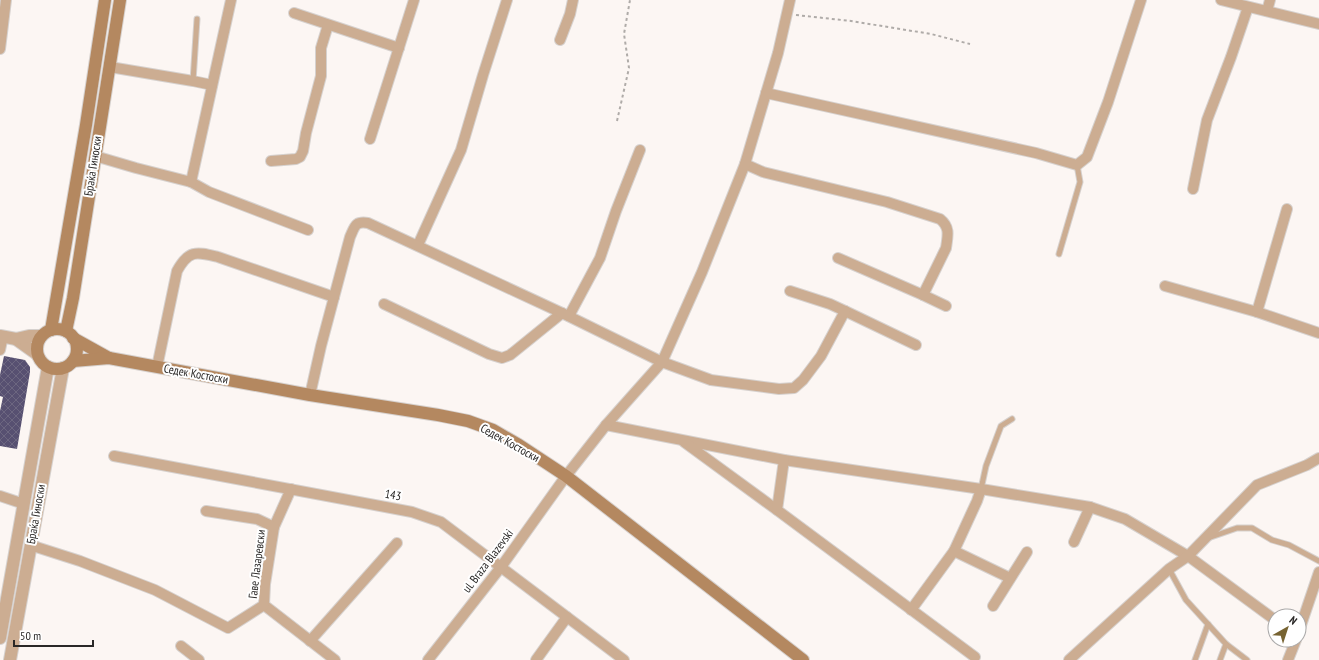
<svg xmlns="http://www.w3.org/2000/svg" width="1319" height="660" viewBox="0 0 1319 660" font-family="'PT Sans Narrow',sans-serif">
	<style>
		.building { fill: url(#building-cross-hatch) }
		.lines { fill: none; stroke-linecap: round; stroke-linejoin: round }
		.service-casing { stroke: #d6d1ce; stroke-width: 7 }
		.minor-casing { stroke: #d6d1ce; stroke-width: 12 }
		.tertiary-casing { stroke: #d6d1ce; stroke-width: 14 }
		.secondary-casing { stroke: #d6d1ce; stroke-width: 14 }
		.path { stroke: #afaba8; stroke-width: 2; stroke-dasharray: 3 3; stroke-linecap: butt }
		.service { stroke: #ccad92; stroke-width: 5 }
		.minor { stroke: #ccad92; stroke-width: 10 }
		.tertiary { stroke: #ccad92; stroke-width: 12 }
		.secondary { stroke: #b48860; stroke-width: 12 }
		.labels { text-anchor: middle; stroke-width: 4; stroke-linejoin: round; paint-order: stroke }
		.street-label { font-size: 12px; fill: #2a2827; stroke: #fff }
	</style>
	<defs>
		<pattern id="building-cross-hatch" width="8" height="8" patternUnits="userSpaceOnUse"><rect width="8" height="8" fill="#575071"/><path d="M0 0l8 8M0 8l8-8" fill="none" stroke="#6c6680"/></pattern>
	</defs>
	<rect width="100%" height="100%" fill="#fcf6f3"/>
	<path class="building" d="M4 356 25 360 30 367V372L17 449 0 446V411L3 397 0 396V375Z"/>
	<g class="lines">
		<g class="service-casing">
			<g id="service">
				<path d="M193 81 197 19"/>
				<path d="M1059 254 1080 182 1077 165"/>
				<path d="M981 489 986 466 1001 426 1012 419"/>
				<path d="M1208 538 1237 528H1252L1272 540 1289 545 1319 561"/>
				<path d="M1169 569 1186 600 1226 644 1247 660"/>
				<path d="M1195 660 1208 624"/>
				<path d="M1220 660 1226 644"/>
			</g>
		</g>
		<g class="minor-casing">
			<g id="minor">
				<path d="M1221 0 1319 24"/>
				<path d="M1267 11 1270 0"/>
				<path d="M294 13 399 48"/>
				<path d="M560 40 570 14 573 0"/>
				<path d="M0 49 6 0"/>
				<path d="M110 67 193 81 212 85"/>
				<path d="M766 93 1036 153 1077 165 1087 157 1108 102 1141 0"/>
				<path d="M370 139 414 0"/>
				<path d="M95 156 136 168 191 182 209 192 308 230"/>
				<path d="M271 161 296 159 300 157 303 151 306 133 321 76V48L328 25"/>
				<path d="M745 164 763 172 887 202 940 219C950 227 948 235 946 248L923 295 946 306"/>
				<path d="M191 182 231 0"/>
				<path d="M1193 189 1207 120 1231 57 1248 7"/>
				<path d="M418 245 461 150 483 75 507 0"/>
				<path d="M838 258 923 295"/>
				<path d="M1165 286 1257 312 1319 333"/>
				<path d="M384 304 489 354 502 358 510 355 562 313"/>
				<path d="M845 311 916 345"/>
				<path d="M1257 312 1287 209"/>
				<path d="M569 316 600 258 616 211 640 150"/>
				<path d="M0 350 3 336"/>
				<path d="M157 367 177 271C189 249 197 252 218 257L334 297"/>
				<path d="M310 395 321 346 350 237C355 226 355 221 368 223L562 313 662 362 711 380 779 389 794 388 803 380 821 356 845 311 830 304 790 291"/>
				<path d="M606 425 784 460 981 489 1090 507 1125 519 1188 556 1257 485 1307 465 1319 458"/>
				<path d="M684 442 777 510"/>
				<path d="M114 456 412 512 441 522 624 660"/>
				<path d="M784 460 777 510 975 657"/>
				<path d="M291 489 274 527 265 584 264 605 335 660"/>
				<path d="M0 496 24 504"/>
				<path d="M206 511 257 519 274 527"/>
				<path d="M1074 542 1090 507"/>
				<path d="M30 545 80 561 155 590 228 628 264 605"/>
				<path d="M954 551 1010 578"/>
				<path d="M993 606 1027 552"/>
				<path d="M911 610 954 551 977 501 981 489"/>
				<path d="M1299 631 1319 572"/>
				<path d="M310 641 397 543"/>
				<path d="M181 646 199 660"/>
				<path d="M428 660 501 567 566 476 606 425 662 362 702 272 745 164 778 53 790 0"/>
				<path d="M536 660 567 617"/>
				<path d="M1069 660 1169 569 1188 556 1275 620"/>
				<path d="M1288 660 1296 640"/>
			</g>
		</g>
		<g class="tertiary-casing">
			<g id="tertiary">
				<path d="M0 336 16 339 37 354"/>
				<path d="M16 339 29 336H41"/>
				<path d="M0 638 48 367"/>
				<path d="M10 660 63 368"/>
			</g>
		</g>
		<g class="secondary-casing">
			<g id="secondary">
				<circle cx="57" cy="349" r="20"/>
				<path d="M51 330 86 125 105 0"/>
				<path d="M66 331 73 298 120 0"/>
				<path d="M73 338 109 358"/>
				<path d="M73 361 109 358 310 395 438 415 468 421 493 430 519 445 566 476 803 660"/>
			</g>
		</g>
		<g class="path">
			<path d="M796 15 851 21 931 34 970 44"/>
			<path d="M617 121 629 68 624 34 630 0"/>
		</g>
		<use href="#service" class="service"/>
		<use href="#minor" class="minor"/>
		<use href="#tertiary" class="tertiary"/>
		<use href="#secondary" class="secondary"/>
	</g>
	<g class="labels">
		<g class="street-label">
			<text transform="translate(93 166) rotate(-81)" y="4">Браќа Гиноски</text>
			<text transform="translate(196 374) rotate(10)" y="4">Седек Костоски</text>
			<text transform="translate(510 443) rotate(29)" y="4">Седек Костоски</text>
			<text transform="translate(393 495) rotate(11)" y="4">143</text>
			<text transform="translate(36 514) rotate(-80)" y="4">Браќа Гиноски</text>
			<text transform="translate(488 561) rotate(-53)" y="4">ul. Braza Blazevski</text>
			<text transform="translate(257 564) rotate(-83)" y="4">Гаве Лазаревски</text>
		</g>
	</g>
	<g transform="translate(1287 628) rotate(39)"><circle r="19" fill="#ffffff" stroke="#aaa9a9"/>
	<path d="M0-3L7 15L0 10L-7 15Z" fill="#776332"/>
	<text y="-6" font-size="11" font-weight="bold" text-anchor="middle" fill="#2a2827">N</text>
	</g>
	<path d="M14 640v6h79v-6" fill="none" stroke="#2a2827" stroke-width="2"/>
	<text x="20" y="640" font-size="12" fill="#2a2827" stroke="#ffffff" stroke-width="3" paint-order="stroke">50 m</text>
</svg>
